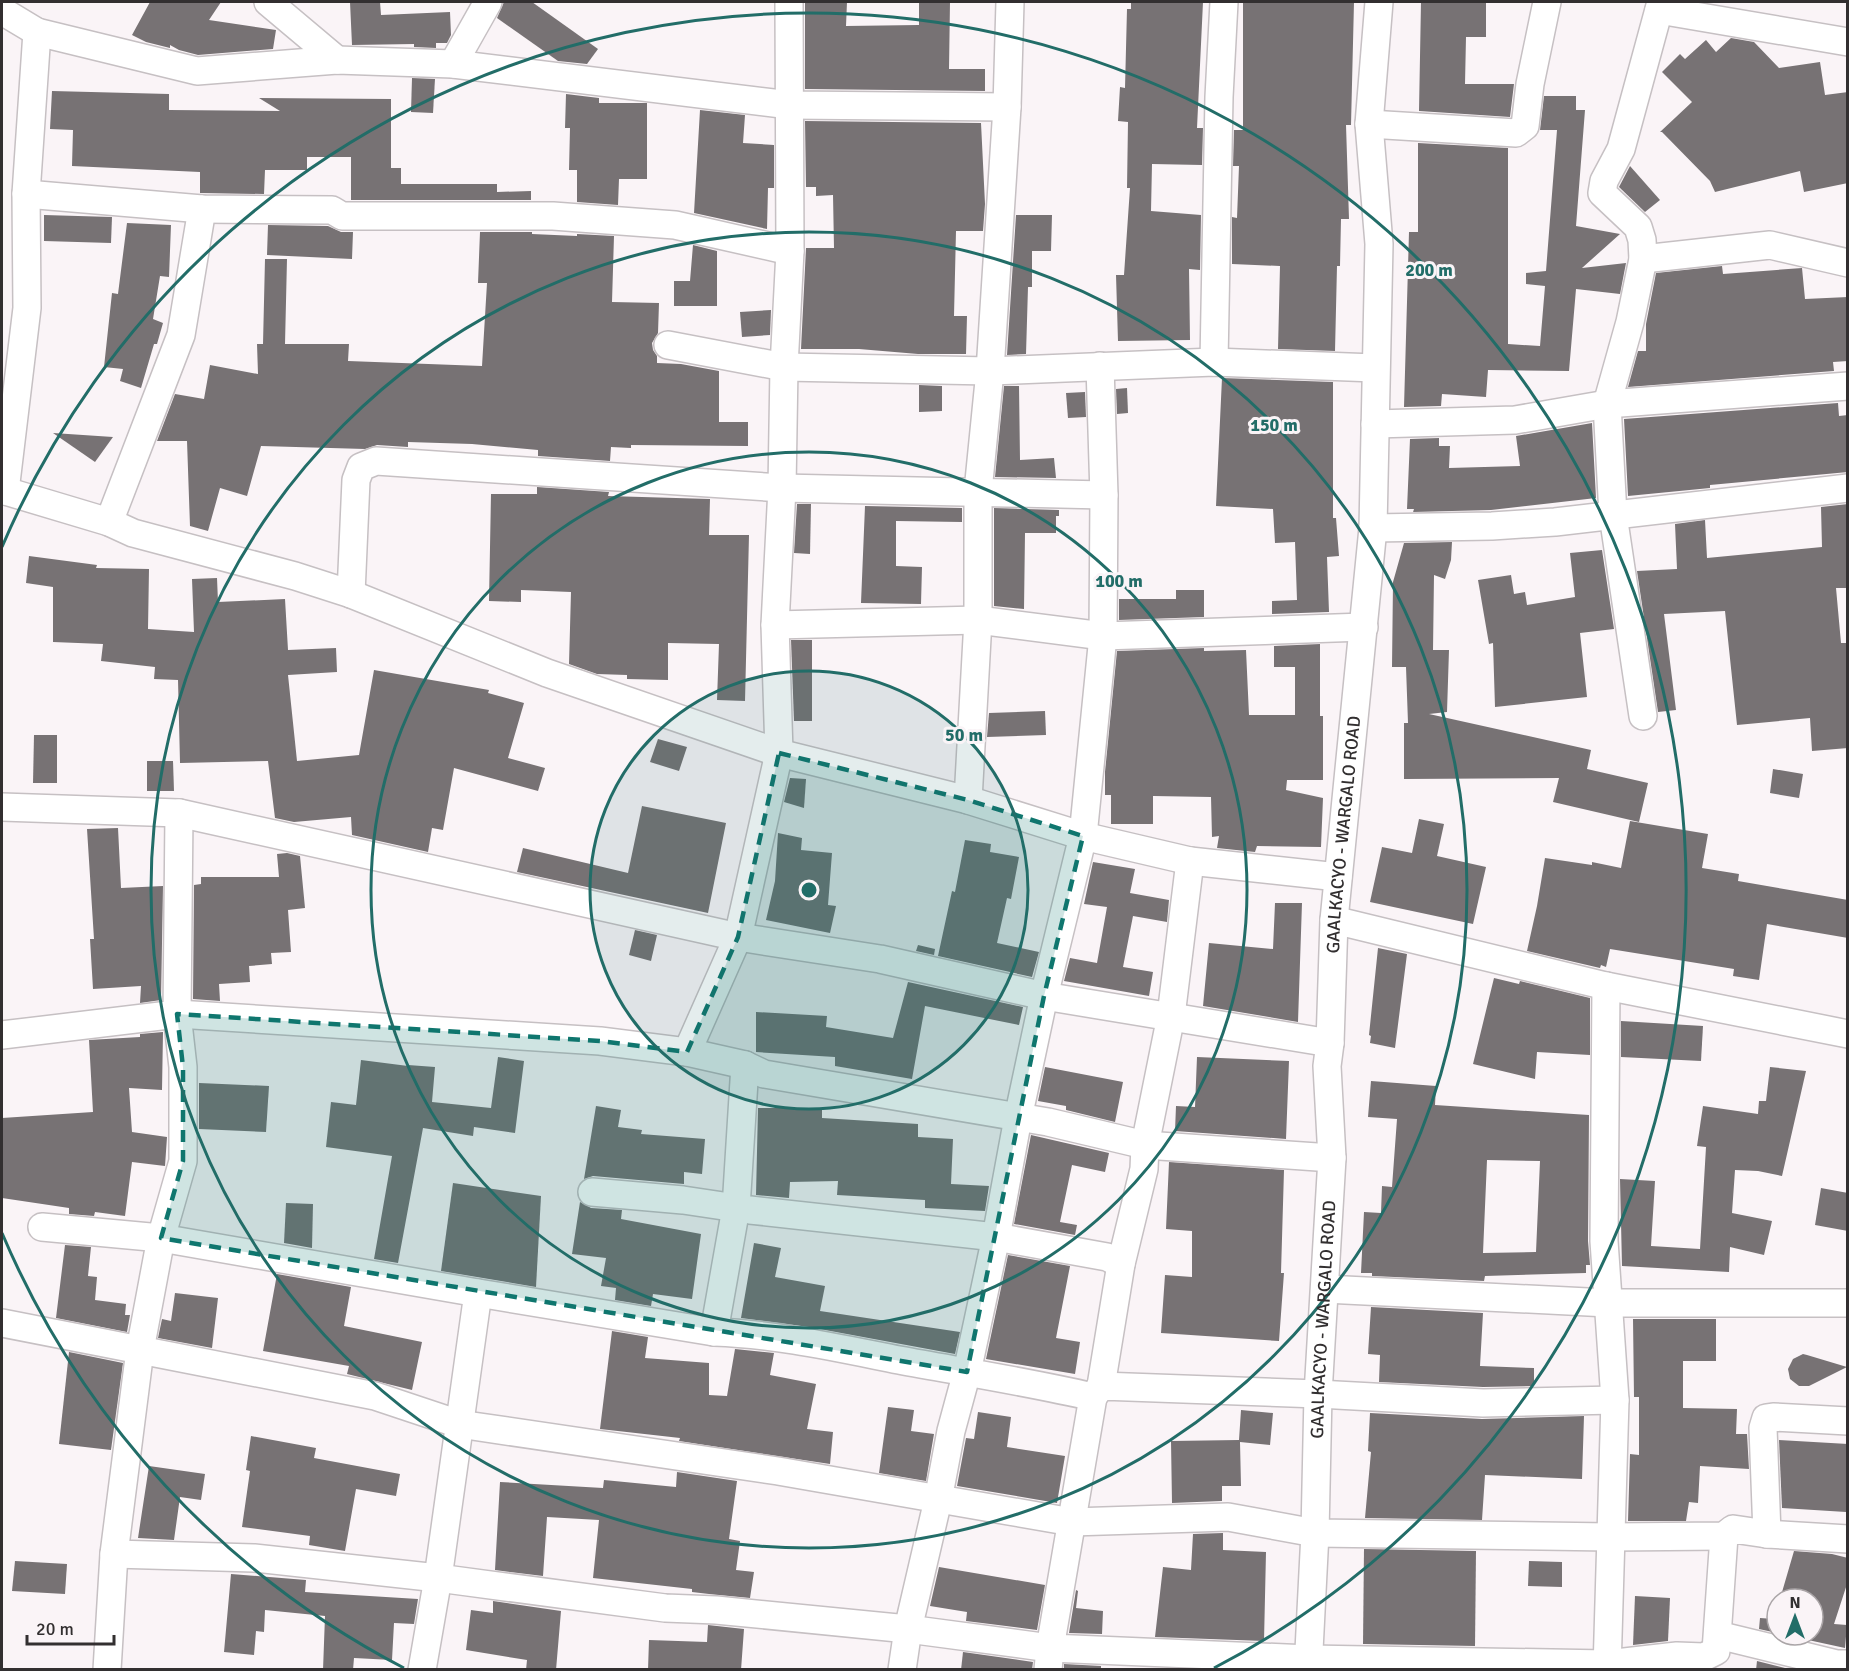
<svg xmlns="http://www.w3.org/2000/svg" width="1849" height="1671" viewBox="0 0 1849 1671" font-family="Signika,sans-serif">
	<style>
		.building { fill: #777274; fill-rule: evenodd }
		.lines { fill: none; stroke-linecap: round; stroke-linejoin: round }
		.street-casing { stroke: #c6c0c3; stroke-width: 30 }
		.street { stroke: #fff; stroke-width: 27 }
		.marked { fill: #0f766e; fill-opacity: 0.2; stroke: #0f766e; stroke-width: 4.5; stroke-dasharray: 12 8; stroke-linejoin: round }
		.ring { fill: none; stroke: #226d68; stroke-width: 3 }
		.labels { text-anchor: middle; stroke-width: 6; stroke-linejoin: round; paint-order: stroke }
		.street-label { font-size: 18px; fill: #322f30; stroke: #faf4f7 }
		.centre { fill: #226d68; stroke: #faf4f7; stroke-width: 3 }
		.ring-label { font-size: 18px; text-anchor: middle; font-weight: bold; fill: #226d68; stroke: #faf4f7; stroke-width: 6; stroke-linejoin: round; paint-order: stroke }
	</style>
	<rect width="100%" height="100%" fill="#faf4f7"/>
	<g class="building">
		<path d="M150 2H221L209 20 276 30 273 49 198 55 179 50 170 45V48L146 42 132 35Z"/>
		<path d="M350 2H380L381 15 450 12 451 35 447 43H436V48L414 47V44L352 45Z"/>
		<path d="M504 2H532L598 49 587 64 558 61 497 18Z"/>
		<path d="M805 2H847L846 26 919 25V2H950L949 69H985V91L805 89Z"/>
		<path d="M1131 2H1203L1197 128H1203L1202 165 1152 164 1151 211 1201 215 1200 270 1189 269 1190 340 1118 341 1116 275H1124L1130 188H1127L1128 122 1118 121 1120 87 1125 88 1127 9H1131Z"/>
		<path d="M1243 2H1354L1351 125H1346L1349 219H1341L1340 266H1337L1335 351 1278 349 1280 266 1232 264V217L1237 218 1239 166H1233L1234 130H1243Z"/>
		<path d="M1421 2H1486V37H1466L1465 84H1514L1510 117 1419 111Z"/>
		<path d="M1731 38 1754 42 1779 68 1820 62 1825 95 1848 92V183L1804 192 1800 171 1715 192 1710 181 1662 132H1660L1692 102 1662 72 1680 54 1685 59 1706 40 1716 52Z"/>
		<path d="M412 78 435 79 433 113 411 112Z"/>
		<path d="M52 91 169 94V110L280 111 259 98 391 99V168H401V184H497V192L531 191V200H351V157H307V170H265L264 194 200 193V172L72 166 73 130 50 129Z"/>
		<path d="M566 94 599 98V103H647V179H619L618 205 577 202V170H569L570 128H565Z"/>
		<path d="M1544 96H1576V110H1585L1576 226 1620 234 1582 268 1626 263 1620 294 1576 289 1569 371 1488 370 1486 397 1442 394 1441 406 1404 407 1409 232H1418V143L1508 148V344L1540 346 1545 286 1526 284V273L1546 271 1557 130H1540Z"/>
		<path d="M700 110 745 115 743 143 774 145V188H768L767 229 694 213Z"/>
		<path d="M805 121 981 123 985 204 983 231H956L954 316H967L966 354H918L859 349H801L806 248H834L833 195 816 196V187H806Z"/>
		<path d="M1630 166 1660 200 1645 212 1619 187Z"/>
		<path d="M44 215 112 217 111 243 44 241Z"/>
		<path d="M1016 215H1052L1051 251H1032V287H1028L1026 354 1007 355Z"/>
		<path d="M127 223 171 225 169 277 160 276 153 319 163 323 157 344H154L141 388 120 381 123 369 104 367 112 293 118 294Z"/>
		<path d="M268 225 328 226 341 232H353L352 259 267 255Z"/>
		<path d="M480 232H532V234L577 236V234L614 236 612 302 659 303 658 333 652 343 653 350 657 356V363L681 364 719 371V422H748V446L631 445V448L611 447 610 461 538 456V450L472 444 408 442V447L377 445 365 449 261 446 247 496 220 488 208 531 190 526 187 441H157L175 394 204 399 210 365 258 374 257 344H263L265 259H287L285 344H349L348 361 482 366 487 283H478Z"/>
		<path d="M693 245 717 251V306H674V281H690Z"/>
		<path d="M1722 266 1723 274 1802 268 1805 299 1848 297V361L1833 362 1834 371 1628 387 1638 351H1646V324L1656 273Z"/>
		<path d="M771 310 770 335 742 337 740 312Z"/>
		<path d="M1222 378 1333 382V518H1336L1339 556 1327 557 1329 612 1272 614V601L1297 600 1295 542 1275 543 1273 509 1216 506Z"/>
		<path d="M919 385 942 386V411L919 412Z"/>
		<path d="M1004 386H1019L1020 460 1054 458 1056 478 995 477Z"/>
		<path d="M1127 388 1128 413 1117 414 1116 389Z"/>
		<path d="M1085 392 1086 417 1068 418 1066 393Z"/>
		<path d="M1838 403 1839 416 1848 415V472L1710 485V488L1628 496 1624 419Z"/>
		<path d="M1592 423 1596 498 1491 510 1413 512 1414 509H1407L1410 439 1439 438V446H1450L1449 468 1520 466 1516 436Z"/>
		<path d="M53 433 113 437 95 462Z"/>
		<path d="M537 487 609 492 608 496 710 499 709 535H749L745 701 717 700 719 644 668 643V680L627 679V675L597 674 569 664 571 592 521 590V602L489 601 491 494H537Z"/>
		<path d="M797 504H811L810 554 794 553Z"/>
		<path d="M1848 504V588H1836L1841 643H1848V748L1812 751 1810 718 1737 725 1725 611 1664 614 1676 710 1658 712 1637 571 1677 569 1675 524 1705 520 1707 558 1822 547 1821 507Z"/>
		<path d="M865 506 962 508V522L896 521V566L922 567 921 604 861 603Z"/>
		<path d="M994 508 1059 510V516H1056V533H1025L1024 609 994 606Z"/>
		<path d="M1452 542 1451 560 1445 579 1434 575 1433 650H1449L1447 712 1429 714 1591 750 1587 769 1648 783 1639 822 1553 802 1559 778 1404 779V723H1408L1406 667H1392L1393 582 1404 543Z"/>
		<path d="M1602 550 1614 629 1580 633 1587 697 1495 707 1493 643 1489 644 1478 580 1511 575 1514 594 1525 592 1527 605 1575 597 1570 553Z"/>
		<path d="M29 556 97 565 96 568 149 569 148 629 194 632 192 579 217 578 218 602 285 599 288 650 336 648 337 672 288 675 297 761 359 755 374 670 489 690 488 693 524 703 508 758 545 768 538 791 454 768 443 830 432 828 428 852 352 835 351 817 294 822 275 818 268 761 180 763 178 680 154 679 155 667 101 661 103 644 53 642V587L26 583Z"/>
		<path d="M1176 590H1204V617L1119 620V599H1176Z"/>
		<path d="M791 640H812V721H794Z"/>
		<path d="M1320 644V716H1323V780H1287L1286 790 1323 798 1321 847 1257 846 1255 852 1217 848 1219 836 1212 837 1211 797 1153 796V824H1111V795H1105V772L1117 651 1204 648V651L1246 650 1249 715H1295V667H1274V646Z"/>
		<path d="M1045 711 1046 735 987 737 989 713Z"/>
		<path d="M34 735H57V783H33Z"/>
		<path d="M658 739 687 747 679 771 650 762Z"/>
		<path d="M147 761H173L174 791H147Z"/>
		<path d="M1773 769 1803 774 1799 798 1770 793Z"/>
		<path d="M790 778 806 779 804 808 784 802Z"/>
		<path d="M642 806 726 823 708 913 517 872 523 848 628 873Z"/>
		<path d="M1419 819 1444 824 1437 856 1486 867 1473 924 1370 902 1382 847 1412 853Z"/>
		<path d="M1630 821 1708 834 1702 868 1739 874 1738 881 1848 900V938L1767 924 1759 980 1733 976 1734 969 1610 949 1606 967 1601 965 1600 968 1527 951 1537 906 1545 858 1592 865V862L1621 868Z"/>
		<path d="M118 828 121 888 163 886 161 1000 140 1003 141 986 93 989 90 939H94L87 829Z"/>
		<path d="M778 833 802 838 801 850 832 853 828 905 836 906 830 933 766 920 775 881Z"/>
		<path d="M965 840 991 844 990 852 1019 857 1011 899 1007 898 997 943 1039 952 1032 977 938 956 952 891 955 892Z"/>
		<path d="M287 853 300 856 305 908 288 910 291 952 271 953 272 964 249 966 250 982 219 984 220 1001 193 999 194 885 201 884V877H279L277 854Z"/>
		<path d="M1093 862 1135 869 1130 893 1169 900 1167 922 1133 916 1123 967 1153 972 1149 996 1064 981 1070 958 1097 963 1107 907 1084 904Z"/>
		<path d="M1275 903H1302L1298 1022 1203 1006 1209 943 1273 949Z"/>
		<path d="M635 930 657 935 651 961 629 955Z"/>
		<path d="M918 945 935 949 934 955 916 951Z"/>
		<path d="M1378 948 1407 954 1395 1048 1370 1043 1371 1036 1369 1035Z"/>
		<path d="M1494 978 1519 984 1520 981 1590 998V1055L1537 1052 1535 1079 1473 1064Z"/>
		<path d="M908 982 1023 1007 1019 1025 925 1006 912 1079 835 1066V1057L756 1052V1012L827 1016 826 1027 893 1038Z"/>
		<path d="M1621 1021 1703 1026 1701 1061 1621 1057Z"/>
		<path d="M163 1032 162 1090 129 1088 132 1132 167 1137 165 1166 132 1162 125 1216 95 1212 94 1216 69 1214V1208L2 1198V1118L93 1112 89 1040 140 1037V1034Z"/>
		<path d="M498 1057 524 1061 515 1133 474 1127 473 1136 423 1128 398 1263 374 1259 392 1156 326 1147 331 1102 356 1105 361 1060 408 1066V1065L435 1067 432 1102 491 1108Z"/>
		<path d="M1197 1057 1289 1061 1286 1139 1175 1131 1176 1106 1195 1107Z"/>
		<path d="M1045 1067 1123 1082 1115 1122 1066 1110V1106L1038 1101Z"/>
		<path d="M1770 1067 1806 1071 1782 1176 1758 1171 1735 1170 1732 1213 1772 1221 1764 1255 1730 1247 1729 1272 1622 1266 1620 1179 1655 1181 1651 1246 1700 1249 1706 1147 1697 1146 1703 1106 1758 1114 1759 1101H1766Z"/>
		<path d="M1371 1081 1436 1086 1435 1105 1589 1115 1588 1241 1590 1265H1586V1273L1485 1276 1484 1281 1372 1276V1273H1361L1364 1212 1381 1213 1382 1186 1392 1187 1397 1119 1368 1117ZM1487 1160 1540 1161 1536 1252 1483 1253Z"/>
		<path d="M199 1083 269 1086 266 1132 199 1129Z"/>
		<path d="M596 1106 621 1110 618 1127 642 1130 641 1134 705 1139 702 1174 684 1172V1184L593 1176 584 1179Z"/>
		<path d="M758 1108H822V1118L918 1124V1137L953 1139 951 1184 989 1186 985 1211 925 1208V1200L837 1195 838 1181 790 1182 789 1198 756 1195Z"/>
		<path d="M1031 1135 1109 1153 1105 1172 1072 1165 1060 1222 1077 1225 1075 1235 1014 1224Z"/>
		<path d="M1169 1162 1284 1170 1281 1273H1284L1279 1341 1161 1333 1165 1275 1192 1277V1231L1166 1229Z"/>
		<path d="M453 1183 541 1196 536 1287 441 1271Z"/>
		<path d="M1821 1188 1848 1193V1231L1815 1225Z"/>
		<path d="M580 1202 591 1208 622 1210 621 1219 701 1234 692 1299 653 1294 651 1306 615 1300 616 1288 601 1286 606 1258 572 1254Z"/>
		<path d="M286 1203 313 1204 312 1248 284 1243Z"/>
		<path d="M754 1243 781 1248 775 1277 825 1286 820 1311 960 1332 955 1354 809 1327 741 1318Z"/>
		<path d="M65 1245 91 1247 88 1276 97 1277 95 1300 126 1304 125 1315H130L127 1332 56 1318Z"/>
		<path d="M1008 1255 1070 1266 1056 1338 1080 1342 1075 1374 986 1359Z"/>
		<path d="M277 1274 351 1287 344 1326 422 1342 412 1390 347 1374 349 1366 263 1351Z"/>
		<path d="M175 1293 218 1298 212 1348 158 1338 162 1319 171 1321Z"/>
		<path d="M1371 1307 1483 1313 1480 1366 1534 1368V1386L1483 1387 1379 1382 1380 1355 1368 1354Z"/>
		<path d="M1633 1319H1716V1361H1683V1408L1737 1409 1736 1434H1747L1749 1469 1700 1466 1698 1503 1689 1502 1686 1521H1628L1630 1454 1639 1455V1397H1634Z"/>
		<path d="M612 1331 648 1337 645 1358 709 1363V1395L727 1396 735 1349 774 1353 770 1375 816 1384 807 1429 833 1432 830 1464 679 1441 680 1438 600 1429Z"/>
		<path d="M69 1352 123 1363 111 1450 59 1444Z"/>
		<path d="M1803 1354 1807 1355 1847 1367 1809 1386H1799L1790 1379 1788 1369 1793 1359Z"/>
		<path d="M888 1407 914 1410 911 1431 934 1434 926 1481 879 1473Z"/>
		<path d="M1241 1410 1273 1413 1270 1445 1240 1442 1241 1486H1222V1501L1172 1503 1171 1441 1239 1440Z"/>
		<path d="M978 1412 1011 1417 1007 1447 1065 1456 1057 1503 957 1486 966 1438 974 1439Z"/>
		<path d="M1370 1413 1482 1419 1584 1416 1582 1479 1485 1475 1482 1520 1365 1518 1371 1452 1368 1451Z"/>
		<path d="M251 1436 316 1448 314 1458 400 1474 396 1496 356 1489 345 1551 309 1545 310 1536 242 1527 250 1471 246 1470Z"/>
		<path d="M1779 1440 1848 1444 1846 1512 1782 1508Z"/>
		<path d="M149 1466 205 1474 201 1500 180 1497 174 1540 138 1538Z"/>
		<path d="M677 1472 737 1481 729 1539 740 1541 736 1570 754 1572 750 1598 709 1594 692 1592V1589L593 1578 599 1520 547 1517 543 1576 495 1570 500 1482 603 1488 604 1480 676 1487Z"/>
		<path d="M1223 1533V1550L1266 1552 1264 1641 1155 1637 1163 1567 1191 1570 1193 1534Z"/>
		<path d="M1364 1549 1476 1551 1475 1646 1363 1644Z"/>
		<path d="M1794 1551 1832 1554 1848 1558V1581L1834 1624 1847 1625 1845 1648 1785 1635H1813V1599H1780Z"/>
		<path d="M15 1561 67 1564 65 1594 12 1591Z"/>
		<path d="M1529 1561 1562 1562V1587L1528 1586Z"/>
		<path d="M939 1567 1045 1585 1037 1630 966 1621 967 1612 930 1606Z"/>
		<path d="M231 1574 306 1580 305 1592 418 1599 414 1624 394 1623 392 1660 354 1658 353 1670H323L325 1616 265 1610 264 1632 256 1631 254 1655 224 1652Z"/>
		<path d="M1076 1590 1078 1591 1076 1608 1103 1611 1102 1634 1069 1633Z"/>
		<path d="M1635 1596 1670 1598 1668 1641 1633 1645Z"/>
		<path d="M493 1601 561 1611 556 1670H526L527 1660 466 1650 471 1610 493 1613Z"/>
		<path d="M1777 1609V1633L1759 1629 1760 1618 1774 1619Z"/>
		<path d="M708 1625 744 1629 741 1670H648L649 1640 707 1642Z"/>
		<path d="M963 1652 1033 1662 1032 1670H961Z"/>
		<path d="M1757 1661 1793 1670H1756Z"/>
		<path d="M1064 1664 1101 1666V1670H1064Z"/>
	</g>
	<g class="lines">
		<g class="street-casing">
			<g id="street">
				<path d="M268 2 337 60"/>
				<path d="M1659 10 1848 42"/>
				<path d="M2 11 37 32 197 71 337 60 453 64 790 105 1007 107"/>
				<path d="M453 64 488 2"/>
				<path d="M1369 124 1516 133 1525 126 1530 84 1547 2"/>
				<path d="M26 194 202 209 332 210 342 216H553L675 225 790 251"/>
				<path d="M1643 259 1770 245 1848 263"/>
				<path d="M668 345 784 367 990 371 1214 362 1375 368"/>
				<path d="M1214 362 1219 97 1224 2"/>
				<path d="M1375 424 1515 420 1607 404 1848 386"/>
				<path d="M2 490 109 522 133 533 295 576 351 594 547 673 779 753 968 800 1083 836 1190 861 1338 877"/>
				<path d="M5 491 27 308 26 194 37 32"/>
				<path d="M109 522 181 335 202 209"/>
				<path d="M1373 528 1492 526 1555 522 1848 488"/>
				<path d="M351 594 356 480 361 467 376 461 782 488 1104 495"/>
				<path d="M775 625 978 620 1103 636 1364 627"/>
				<path d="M1643 716 1613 515 1607 404 1630 322 1643 259 1642 240 1638 227 1602 193 1604 181 1621 149 1661 2"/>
				<path d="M968 800 978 620V491L990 371 1007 107 1010 2"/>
				<path d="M2 807 179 813 738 937 880 959 1044 996 1330 1043"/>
				<path d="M1334 920 1606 986 1848 1034"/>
				<path d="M1606 986 1604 1241 1615 1400 1607 1670"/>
				<path d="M2 1035 177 1014 600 1041 687 1052 738 937 779 753 775 625 782 488 784 367 790 251 789 2"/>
				<path d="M687 1052 745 1065 736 1208 714 1332"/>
				<path d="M745 1065 764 1074 1048 1122 1145 1145 1332 1158"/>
				<path d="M592 1192 683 1200 750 1210 996 1237 1107 1257 1121 1264"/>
				<path d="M42 1227 161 1238 478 1293 714 1332C776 1334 838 1348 899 1360 964 1372 1029 1382 1093 1397L1101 1386 1318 1394 1483 1403 1615 1400"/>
				<path d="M1325 1289 1608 1303H1848"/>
				<path d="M2 1323 375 1396 459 1424 778 1471 1072 1522 1228 1517 1315 1533 1610 1537 1724 1536 1733 1529 1767 1534 1848 1539"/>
				<path d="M1101 1386 1121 1264 1144 1169 1145 1145 1171 1016 1190 861"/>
				<path d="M1093 1397 1050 1648 1309 1659 1607 1664 1677 1656 1704 1657 1716 1651 1724 1536"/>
				<path d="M1767 1534 1763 1428 1766 1418 1773 1417 1848 1421"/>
				<path d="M114 1554 254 1558 438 1578 665 1608 716 1610 908 1629 1050 1648 1048 1670"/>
				<path d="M1718 1635 1837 1664H1848"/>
				<path d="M107 1670 114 1554 140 1350 161 1238 183 1161V1067L177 1014 179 813"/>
				<path d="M422 1670 438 1578 478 1293"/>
				<path d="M902 1670 908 1629 938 1500 951 1431 967 1372 996 1237 1018 1118 1044 996 1083 836 1103 636 1104 495 1100 366"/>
				<path id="s1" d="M1308 1670 1315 1533 1318 1394 1332 1158 1327 1066 1330 1043 1334 920 1373 528 1379 244 1369 124 1379 2"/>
			</g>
		</g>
		<use href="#street" class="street"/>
	</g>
	<path class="marked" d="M779 753 968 800 1083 836 1044 996 967 1372 161 1238 183 1161V1067L177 1014 600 1041 687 1052 738 937Z"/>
	<circle cx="809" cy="890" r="219" fill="#226d68" fill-opacity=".12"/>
	<g class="ring">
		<circle cx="809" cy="890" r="219"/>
		<circle cx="809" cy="890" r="438"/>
		<circle cx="809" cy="890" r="658"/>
		<path d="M404 1668A877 877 0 0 1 2 1233M2 547A877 877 0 1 1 1214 1668"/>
	</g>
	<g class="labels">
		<g class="street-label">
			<text dy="6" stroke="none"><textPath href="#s1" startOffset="837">GAALKACYO - WARGALO ROAD</textPath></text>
			<text dy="6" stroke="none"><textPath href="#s1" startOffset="351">GAALKACYO - WARGALO ROAD</textPath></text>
		</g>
	</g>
	<circle cx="809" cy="890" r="9" class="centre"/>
	<g class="ring-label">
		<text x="1429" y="276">200 m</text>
		<text x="1274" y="431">150 m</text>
		<text x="1119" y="587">100 m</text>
		<text x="964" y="741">50 m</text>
	</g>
	<rect width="1849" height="1671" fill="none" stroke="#322f30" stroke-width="6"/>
	<g transform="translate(1795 1617)"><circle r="28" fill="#faf4f7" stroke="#aaa5a7" stroke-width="1.5"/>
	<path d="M0-4.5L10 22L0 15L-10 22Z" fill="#226d68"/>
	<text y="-9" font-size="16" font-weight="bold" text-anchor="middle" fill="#322f30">N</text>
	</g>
	<path d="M27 1635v9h87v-9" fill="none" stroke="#322f30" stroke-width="3"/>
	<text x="36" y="1635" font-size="18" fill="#322f30" stroke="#faf4f7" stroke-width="4.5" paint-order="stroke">20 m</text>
</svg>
